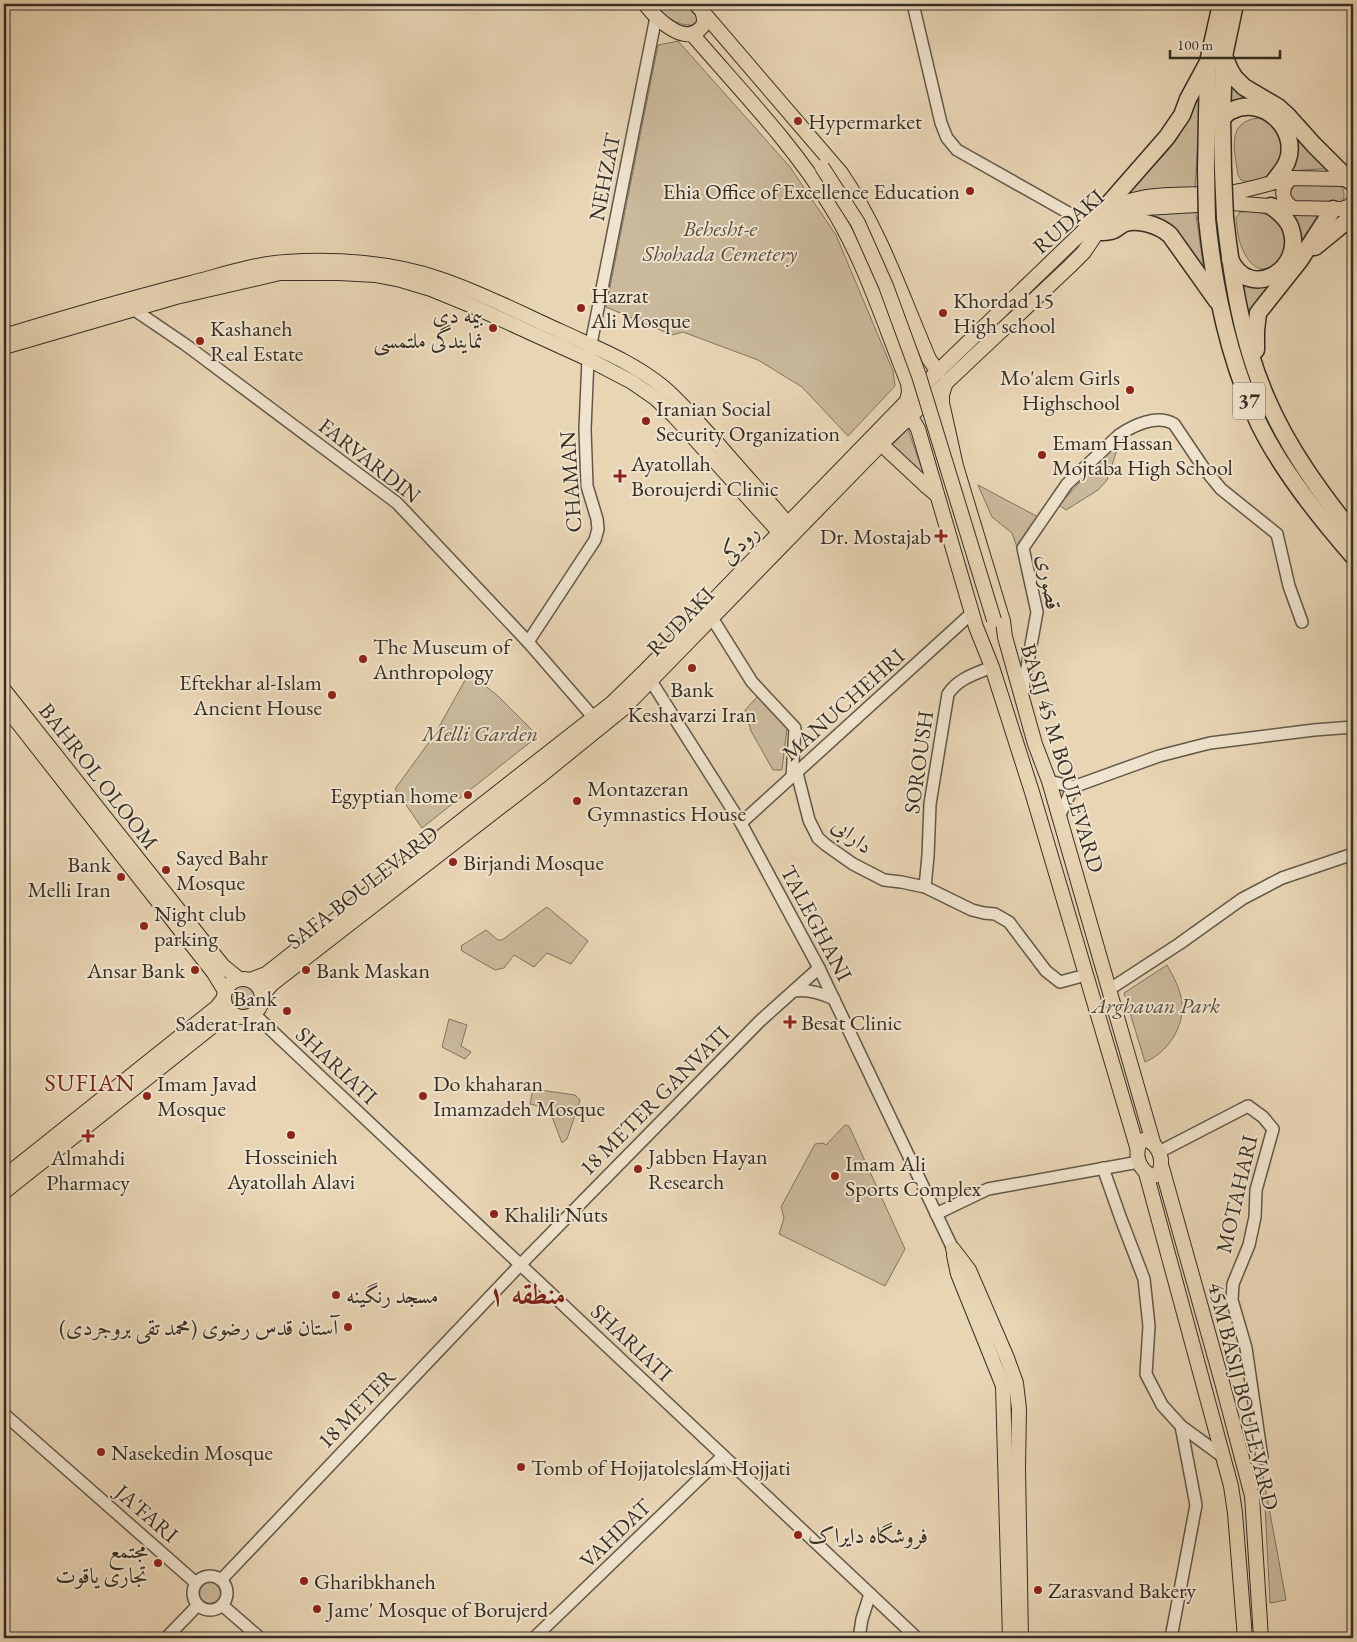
<svg xmlns="http://www.w3.org/2000/svg" width="1357" height="1642" viewBox="0 0 1357 1642" font-family="'EB Garamond',Amiri,serif">
	<style>
		.green { fill: #cab99c; stroke: #807460 }
		.lines { fill: none; stroke-linecap: round; stroke-linejoin: round }
		.minor-casing { stroke: #625848; stroke-width: 14 }
		.major-casing { stroke: #362e24; stroke-width: 16 }
		.highway-casing { stroke: #362e24; stroke-width: 19 }
		.minor { stroke: #f0e4ce; stroke-width: 11 }
		.major { stroke: #e8d5b4; stroke-width: 14 }
		.highway { stroke: #e8d5b4; stroke-width: 16 }
		.major-bridge-casing { stroke: #362e24; stroke-width: 16; stroke-linecap: butt }
		.highway-bridge-casing { stroke: #362e24; stroke-width: 19; stroke-linecap: butt }
		.major-bridge { stroke: #e8d5b4; stroke-width: 14 }
		.highway-bridge { stroke: #e8d5b4; stroke-width: 16 }
		.poi-dot { fill: #8f2418; stroke: #f0e4ce; stroke-width: 2 }
		.labels { text-anchor: middle; stroke-width: 4; stroke-linejoin: round; paint-order: stroke }
		.shield { fill: #f0e4ce; stroke: #6e6557; stroke-width: 1 }
		.shield-label { font-size: 21px; font-weight: bold; fill: #362e24 }
		.poi-label { font-size: 22px; fill: #362e24; stroke: #f0e4ce; text-anchor: start }
		.street-label { font-size: 22px; fill: #362e24; stroke: #f0e4ce }
		.park-label { font-size: 22px; font-style: italic; fill: #544a3c; stroke: #f0e4ce }
		.neighbourhood-label { font-size: 24px; letter-spacing: 1px; fill: #7a1f14; stroke: #f0e4ce }
		.district-label { font-size: 28px; font-weight: bold; fill: #7a1f14; stroke: #f0e4ce }
	</style>
	<rect width="100%" height="100%" fill="#e8d5b4"/>
	<filter id="stains"><feTurbulence type="fractalNoise" baseFrequency=".004" numOctaves="4"/><feColorMatrix values="0 0 0 0 .2 0 0 0 0 .09 0 0 0 0 .02 0 0 0 .5 -.17"/></filter>
	<radialGradient id="worn" r=".72"><stop offset=".6" stop-color="#630" stop-opacity="0"/><stop offset="1" stop-color="#630" stop-opacity=".3"/></radialGradient>
	<g class="green">
		<path d="M655 4H684L697 17 698 20 692 25C676 26 664 15 655 4Z"/>
		<path d="M678 41 790 167 836 235 893 371 895 386 848 436 802 387 758 360 683 332 672 335 606 307 658 45Z"/>
		<path d="M1229 82 1249 96 1273 108 1282 115 1312 153 1333 168 1291 171C1293 165 1296 158 1296 152 1296 130 1276 104 1253 102 1245 101 1238 103 1230 106Z"/>
		<path d="M1201 92 1195 188 1127 194 1164 155 1177 139Z"/>
		<path d="M1258 118C1261 119 1264 118 1266 119 1278 124 1286 150 1281 161 1274 176 1256 185 1241 180L1238 175C1235 152 1225 122 1258 118Z"/>
		<path d="M1340 184C1345 191 1345 197 1342 204L1298 205 1290 199 1291 191 1295 185Z"/>
		<path d="M1195 208 1205 278 1171 226C1158 216 1143 216 1128 215Z"/>
		<path d="M1251 211C1262 213 1272 215 1280 222 1302 244 1263 299 1242 248 1238 239 1237 228 1236 218L1240 212Z"/>
		<path d="M1288 214 1322 216 1292 267 1249 315 1237 280 1282 275Z"/>
		<path d="M908 429 927 484 891 446Z"/>
		<path d="M1116 442 1119 444 1107 480 1098 490 1066 510 1059 505Z"/>
		<path d="M978 485 1040 518 1018 550 1012 533 992 517Z"/>
		<path d="M469 673 498 696 538 736 422 828 395 789 435 734Z"/>
		<path d="M757 697 787 728 782 770H773L751 731 745 710Z"/>
		<path d="M547 907 588 941 571 964 547 953 534 967 514 955 504 968 495 970 462 951 461 946 486 930 498 940H502Z"/>
		<path d="M1167 965C1172 974 1177 983 1180 993 1189 1020 1170 1052 1145 1062L1124 993Z"/>
		<circle cx="243" cy="998" r="12"/>
		<path d="M449 1019 467 1025 461 1046 471 1052 465 1059 442 1047Z"/>
		<path d="M533 1089 575 1095 580 1100 567 1139 562 1143 549 1109 530 1104Z"/>
		<path d="M845 1125 849 1126 905 1249 885 1286 779 1234 784 1218 781 1207 815 1144 823 1143 826 1145Z"/>
		<path d="M1263 1475 1286 1600 1270 1603 1265 1506 1260 1478Z"/>
		<circle cx="210" cy="1593" r="12"/>
	</g>
	<g class="lines">
		<g class="minor-casing">
			<g id="minor">
				<path d="M913 4 941 123 947 138 957 150 1090 225"/>
				<path d="M133 309 186 345 397 503 528 642 594 718"/>
				<path d="M712 618 752 682 795 728 792 777"/>
				<path d="M528 642 595 540 598 529 597 519 587 486 585 429 588 359 656 17"/>
				<path d="M644 675 651 681 741 823 819 968 953 1249"/>
				<path d="M1022 695 1037 612 1023 548 1067 484 1119 435C1134 425 1157 414 1174 424L1203 467 1221 489 1277 534 1289 586 1302 622"/>
				<path d="M797 773 809 820 818 838 826 845 853 864 884 880 901 882 925 887 972 910 984 913 995 914 1009 922 1046 971 1060 982 1086 975"/>
				<path d="M1049 781 1073 787"/>
				<path d="M1059 817 1073 787 1159 756 1210 743 1314 730 1353 727"/>
				<path d="M741 823 972 613"/>
				<path d="M925 887 928 856 930 804 948 694C959 678 975 674 992 667"/>
				<path d="M1110 989 1179 944 1242 899 1282 878 1353 854"/>
				<path d="M794 991C808 989 821 993 834 999"/>
				<path d="M254 1014 917 1638"/>
				<path d="M1159 1152 1248 1106 1263 1117 1273 1129 1256 1190 1255 1217 1249 1245 1233 1284 1232 1300 1246 1348 1262 1458"/>
				<path d="M1103 1168 1121 1219 1144 1279 1149 1326 1146 1374 1162 1405 1181 1426 1222 1456"/>
				<path d="M936 1214 988 1189 1139 1162"/>
				<path d="M4 1414 196 1583"/>
				<circle cx="210" cy="1593" r="17"/>
				<path d="M221 1580 520 1265 760 1021 819 968"/>
				<path d="M222 1605 260 1638"/>
				<path d="M166 1638 198 1605"/>
				<path d="M534 1638 723 1456"/>
				<path d="M859 1638 862 1619 870 1594"/>
				<path d="M1171 1638 1196 1505 1181 1426"/>
			</g>
		</g>
		<g class="major-casing">
			<g id="major">
				<path d="M645 4C655 17 683 46 700 29 706 24 704 17 702 10"/>
				<path d="M696 4 841 173C880 230 902 296 929 359L938 372"/>
				<path d="M692 34C739 89 792 143 830 205 864 259 884 324 908 383L909 392 907 401"/>
				<path d="M1353 185 1350 181 1344 179 1292 178C1280 186 1280 200 1293 208L1342 209 1350 206 1353 202"/>
				<path d="M4 336C66 317 128 299 191 283 222 275 254 264 286 262 335 258 394 263 440 279 482 293 522 314 562 332 596 348 633 362 663 387 683 404 700 425 718 444 741 471 765 497 788 524L790 533"/>
				<path d="M4 347 176 297 280 273H339L375 275 401 280 431 289 470 305 588 359 632 382 655 398 674 416 780 533 788 535"/>
				<path d="M945 385 942 395V403L956 466 1003 621 1005 637 1035 744 1049 781 1153 1142"/>
				<path d="M907 419 914 422 918 429 976 627 992 667 1032 792 1137 1147"/>
				<path d="M881 444 925 485 937 495"/>
				<path d="M4 690 223 966 239 979"/>
				<path d="M4 705 214 973 225 991"/>
				<circle cx="243" cy="998" r="19"/>
				<path d="M250 980 266 974 612 703 645 671 907 401 1100 215C1138 188 1184 197 1228 193 1247 191 1272 182 1292 178"/>
				<path d="M262 995 272 984 539 777 624 708 881 444 1069 267 1084 252 1096 234 1104 227 1125 213 1134 210 1145 208 1231 203 1293 208"/>
				<path d="M1146 1139C1160 1146 1165 1161 1158 1175L1153 1176C1139 1171 1133 1154 1141 1141Z"/>
				<path d="M1162 1168 1222 1382 1252 1496 1261 1638"/>
				<path d="M1146 1173 1231 1486 1235 1513 1245 1638"/>
				<path d="M4 1177 217 1007 224 998"/>
				<path d="M4 1192 224 1017 235 1015"/>
				<path d="M953 1249 969 1270 1007 1358 1016 1383 1019 1409 1018 1468 1021 1638"/>
				<path d="M954 1255 958 1274 1003 1386 1010 1638"/>
			</g>
		</g>
		<g class="highway-casing">
			<g id="highway">
				<path d="M1224 56 1230 70 1235 78 1244 87 1278 107 1288 116 1314 145 1350 181"/>
				<path d="M1222 118C1225 116 1228 112 1231 111 1263 94 1300 130 1287 162 1284 169 1279 175 1274 181"/>
				<path d="M1206 170 1208 62 1221 4"/>
				<path d="M1223 171 1222 118 1224 56 1235 4"/>
				<path d="M1225 218C1232 278 1242 343 1267 399 1288 448 1320 492 1353 533"/>
				<path d="M1207 219C1214 288 1229 361 1259 424 1282 471 1319 517 1353 556"/>
				<path d="M1090 225 1167 137 1182 115 1188 99 1208 62"/>
				<path d="M1098 232C1102 232 1107 232 1111 231 1116 230 1120 225 1125 223 1139 219 1159 225 1170 235L1217 301"/>
				<path d="M1315 247 1353 216"/>
				<path d="M1230 259C1249 302 1305 270 1291 229 1288 219 1279 212 1271 206"/>
				<path d="M1256 350V331L1258 313 1300 260 1333 209"/>
			</g>
		</g>
		<use href="#minor" class="minor"/>
		<use href="#major" class="major"/>
		<use href="#highway" class="highway"/>
		<g class="major-bridge-casing">
			<path id="major-bridge" d="M822 167 858 223 886 286 919 376 994 620"/>
		</g>
		<g class="highway-bridge-casing">
			<g id="highway-bridge">
				<path d="M1206 170 1207 219"/>
				<path d="M1223 171 1225 218"/>
			</g>
		</g>
		<use href="#major-bridge" class="major-bridge"/>
		<use href="#highway-bridge" class="highway-bridge"/>
	</g>
	<g class="poi-dot">
		<circle cx="798" cy="121" r="5"/>
		<circle cx="970" cy="191" r="5"/>
		<circle cx="581" cy="308" r="5"/>
		<circle cx="943" cy="313" r="5"/>
		<circle cx="493" cy="328" r="5"/>
		<circle cx="200" cy="341" r="5"/>
		<circle cx="1130" cy="390" r="5"/>
		<circle cx="646" cy="421" r="5"/>
		<circle cx="1042" cy="455" r="5"/>
		<path d="M617.5 468.5h5v5h5v5h-5v5h-5v-5h-5v-5h5z"/>
		<path d="M938.5 528.5h5v5h5v5h-5v5h-5v-5h-5v-5h5z"/>
		<circle cx="363" cy="659" r="5"/>
		<circle cx="692" cy="668" r="5"/>
		<circle cx="332" cy="695" r="5"/>
		<circle cx="468" cy="795" r="5"/>
		<circle cx="577" cy="801" r="5"/>
		<circle cx="453" cy="862" r="5"/>
		<circle cx="166" cy="870" r="5"/>
		<circle cx="121" cy="877" r="5"/>
		<circle cx="144" cy="926" r="5"/>
		<circle cx="195" cy="970" r="5"/>
		<circle cx="306" cy="970" r="5"/>
		<circle cx="287" cy="1011" r="5"/>
		<path d="M787.5 1014.5h5v5h5v5h-5v5h-5v-5h-5v-5h5z"/>
		<circle cx="147" cy="1096" r="5"/>
		<circle cx="423" cy="1096" r="5"/>
		<circle cx="291" cy="1135" r="5"/>
		<path d="M85.5 1128.5h5v5h5v5h-5v5h-5v-5h-5v-5h5z"/>
		<circle cx="638" cy="1169" r="5"/>
		<circle cx="835" cy="1176" r="5"/>
		<circle cx="494" cy="1214" r="5"/>
		<circle cx="336" cy="1295" r="5"/>
		<circle cx="348" cy="1327" r="5"/>
		<circle cx="101" cy="1452" r="5"/>
		<circle cx="521" cy="1467" r="5"/>
		<circle cx="798" cy="1535" r="5"/>
		<circle cx="158" cy="1563" r="5"/>
		<circle cx="304" cy="1581" r="5"/>
		<circle cx="1038" cy="1590" r="5"/>
		<circle cx="317" cy="1609" r="5"/>
	</g>
	<g class="labels">
		<rect class="shield" x="1233" y="382.5" width="32" height="37" rx="4"/>
		<g class="shield-label">
			<text x="1249" y="408">37</text>
		</g>
		<g class="poi-label">
			<text x="808" y="129">Hypermarket</text>
			<text x="960" y="199" text-anchor="end">Ehia Office of Excellence Education</text>
			<text x="591" y="303">Hazrat<tspan x="591" dy="25">Ali Mosque</tspan></text>
			<text x="953" y="308">Khordad 15<tspan x="953" dy="25">High school</tspan></text>
			<text x="483" y="323" text-anchor="end">بیمه دی<tspan x="483" dy="25">نمایندگی ملتمسی</tspan></text>
			<text x="210" y="336">Kashaneh<tspan x="210" dy="25">Real Estate</tspan></text>
			<text x="1120" y="385" text-anchor="end">Mo'alem Girls<tspan x="1120" dy="25">Highschool</tspan></text>
			<text x="656" y="416">Iranian Social<tspan x="656" dy="25">Security Organization</tspan></text>
			<text x="1052" y="450">Emam Hassan<tspan x="1052" dy="25">Mojtaba High School</tspan></text>
			<text x="631" y="471">Ayatollah<tspan x="631" dy="25">Boroujerdi Clinic</tspan></text>
			<text x="931" y="544" text-anchor="end">Dr. Mostajab</text>
			<text x="373" y="654">The Museum of<tspan x="373" dy="25">Anthropology</tspan></text>
			<text x="322" y="690" text-anchor="end">Eftekhar al-Islam<tspan x="322" dy="25">Ancient House</tspan></text>
			<text x="692" y="697" text-anchor="middle">Bank<tspan x="692" dy="25">Keshavarzi Iran</tspan></text>
			<text x="587" y="796">Montazeran<tspan x="587" dy="25">Gymnastics House</tspan></text>
			<text x="458" y="803" text-anchor="end">Egyptian home</text>
			<text x="176" y="865">Sayed Bahr<tspan x="176" dy="25">Mosque</tspan></text>
			<text x="463" y="870">Birjandi Mosque</text>
			<text x="111" y="872" text-anchor="end">Bank<tspan x="111" dy="25">Melli Iran</tspan></text>
			<text x="154" y="921">Night club<tspan x="154" dy="25">parking</tspan></text>
			<text x="185" y="978" text-anchor="end">Ansar Bank</text>
			<text x="316" y="978">Bank Maskan</text>
			<text x="277" y="1006" text-anchor="end">Bank<tspan x="277" dy="25">Saderat Iran</tspan></text>
			<text x="801" y="1030">Besat Clinic</text>
			<text x="157" y="1091">Imam Javad<tspan x="157" dy="25">Mosque</tspan></text>
			<text x="433" y="1091">Do khaharan<tspan x="433" dy="25">Imamzadeh Mosque</tspan></text>
			<text x="291" y="1164" text-anchor="middle">Hosseinieh<tspan x="291" dy="25">Ayatollah Alavi</tspan></text>
			<text x="648" y="1164">Jabben Hayan<tspan x="648" dy="25">Research</tspan></text>
			<text x="88" y="1165" text-anchor="middle">Almahdi<tspan x="88" dy="25">Pharmacy</tspan></text>
			<text x="845" y="1171">Imam Ali<tspan x="845" dy="25">Sports Complex</tspan></text>
			<text x="504" y="1222">Khalili Nuts</text>
			<text x="346" y="1303">مسجد رنگینه</text>
			<text x="338" y="1335" text-anchor="end">آستان قدس رضوی (محمد تقی بروجردی)</text>
			<text x="111" y="1460">Nasekedin Mosque</text>
			<text x="531" y="1475">Tomb of Hojjatoleslam Hojjati</text>
			<text x="808" y="1543">فروشگاه دایراک</text>
			<text x="148" y="1558" text-anchor="end">مجتمع<tspan x="148" dy="25">تجاری یاقوت</tspan></text>
			<text x="314" y="1589">Gharibkhaneh</text>
			<text x="1048" y="1598">Zarasvand Bakery</text>
			<text x="327" y="1617">Jame' Mosque of Borujerd</text>
		</g>
		<g class="street-label">
			<text transform="translate(604 177) rotate(-79)" y="8">NEHZAT</text>
			<text transform="translate(1068 221) rotate(-41)" y="8">RUDAKI</text>
			<text transform="translate(370 460) rotate(38)" y="8">FARVARDIN</text>
			<text transform="translate(570 482) rotate(-94)" y="8">CHAMAN</text>
			<text transform="translate(739 544) rotate(-46)" y="8">رودکی</text>
			<text transform="translate(1050 582) rotate(81)" y="8">قصوری</text>
			<text transform="translate(680 621) rotate(-46)" y="8">RUDAKI</text>
			<text transform="translate(843 704) rotate(-42)" y="8">MANUCHEHRI</text>
			<text transform="translate(1063 758) rotate(73)" y="8">BASIJ 45 M BOULEVARD</text>
			<text transform="translate(918 762) rotate(-82)" y="8">SOROUSH</text>
			<text transform="translate(99 776) rotate(52)" y="8">BAHROL OLOOM</text>
			<text transform="translate(853 835) rotate(38)" y="8">دارابی</text>
			<text transform="translate(362 887) rotate(-38)" y="8">SAFA BOULEVARD</text>
			<text transform="translate(817 923) rotate(62)" y="8">TALEGHANI</text>
			<text transform="translate(337 1065) rotate(43)" y="8">SHARIATI</text>
			<text transform="translate(654 1100) rotate(-45)" y="8">18 METER GANVATI</text>
			<text transform="translate(1236 1194) rotate(-77)" y="8">MOTAHARI</text>
			<text transform="translate(632 1342) rotate(43)" y="8">SHARIATI</text>
			<text transform="translate(1244 1396) rotate(76)" y="8">45M BASIJ BOULEVARD</text>
			<text transform="translate(356 1408) rotate(-46)" y="8">18 METER</text>
			<text transform="translate(147 1513) rotate(41)" y="8">JA'FARI</text>
			<text transform="translate(615 1533) rotate(-44)" y="8">VAHDAT</text>
		</g>
		<g class="park-label">
			<text x="720" y="236">Behesht-e<tspan x="720" dy="25">Shohada Cemetery</tspan></text>
			<text x="480" y="741">Melli Garden</text>
			<text x="1156" y="1013">Arghavan Park</text>
		</g>
		<g class="neighbourhood-label">
			<text x="90" y="1091">SUFIAN</text>
		</g>
		<g class="district-label">
			<text x="527" y="1304">منطقه ۱</text>
		</g>
	</g>
	<rect width="1357" height="1642" fill="none" stroke="#e8d5b4" stroke-width="20"/>
	<rect x="5" y="5" width="1347" height="1632" fill="none" stroke="#362e24" stroke-width="2.5"/>
	<rect x="10" y="10" width="1337" height="1622" fill="none" stroke="#362e24"/>
	<path d="M1170 50v8h110v-8" fill="none" stroke="#362e24" stroke-width="2.5"/>
	<text x="1177" y="50" font-size="15" fill="#362e24" stroke="#f0e4ce" stroke-width="4" paint-order="stroke">100 m</text>
	<rect width="100%" height="100%" filter="url(#stains)"/>
	<rect width="100%" height="100%" fill="url(#worn)"/>
</svg>
